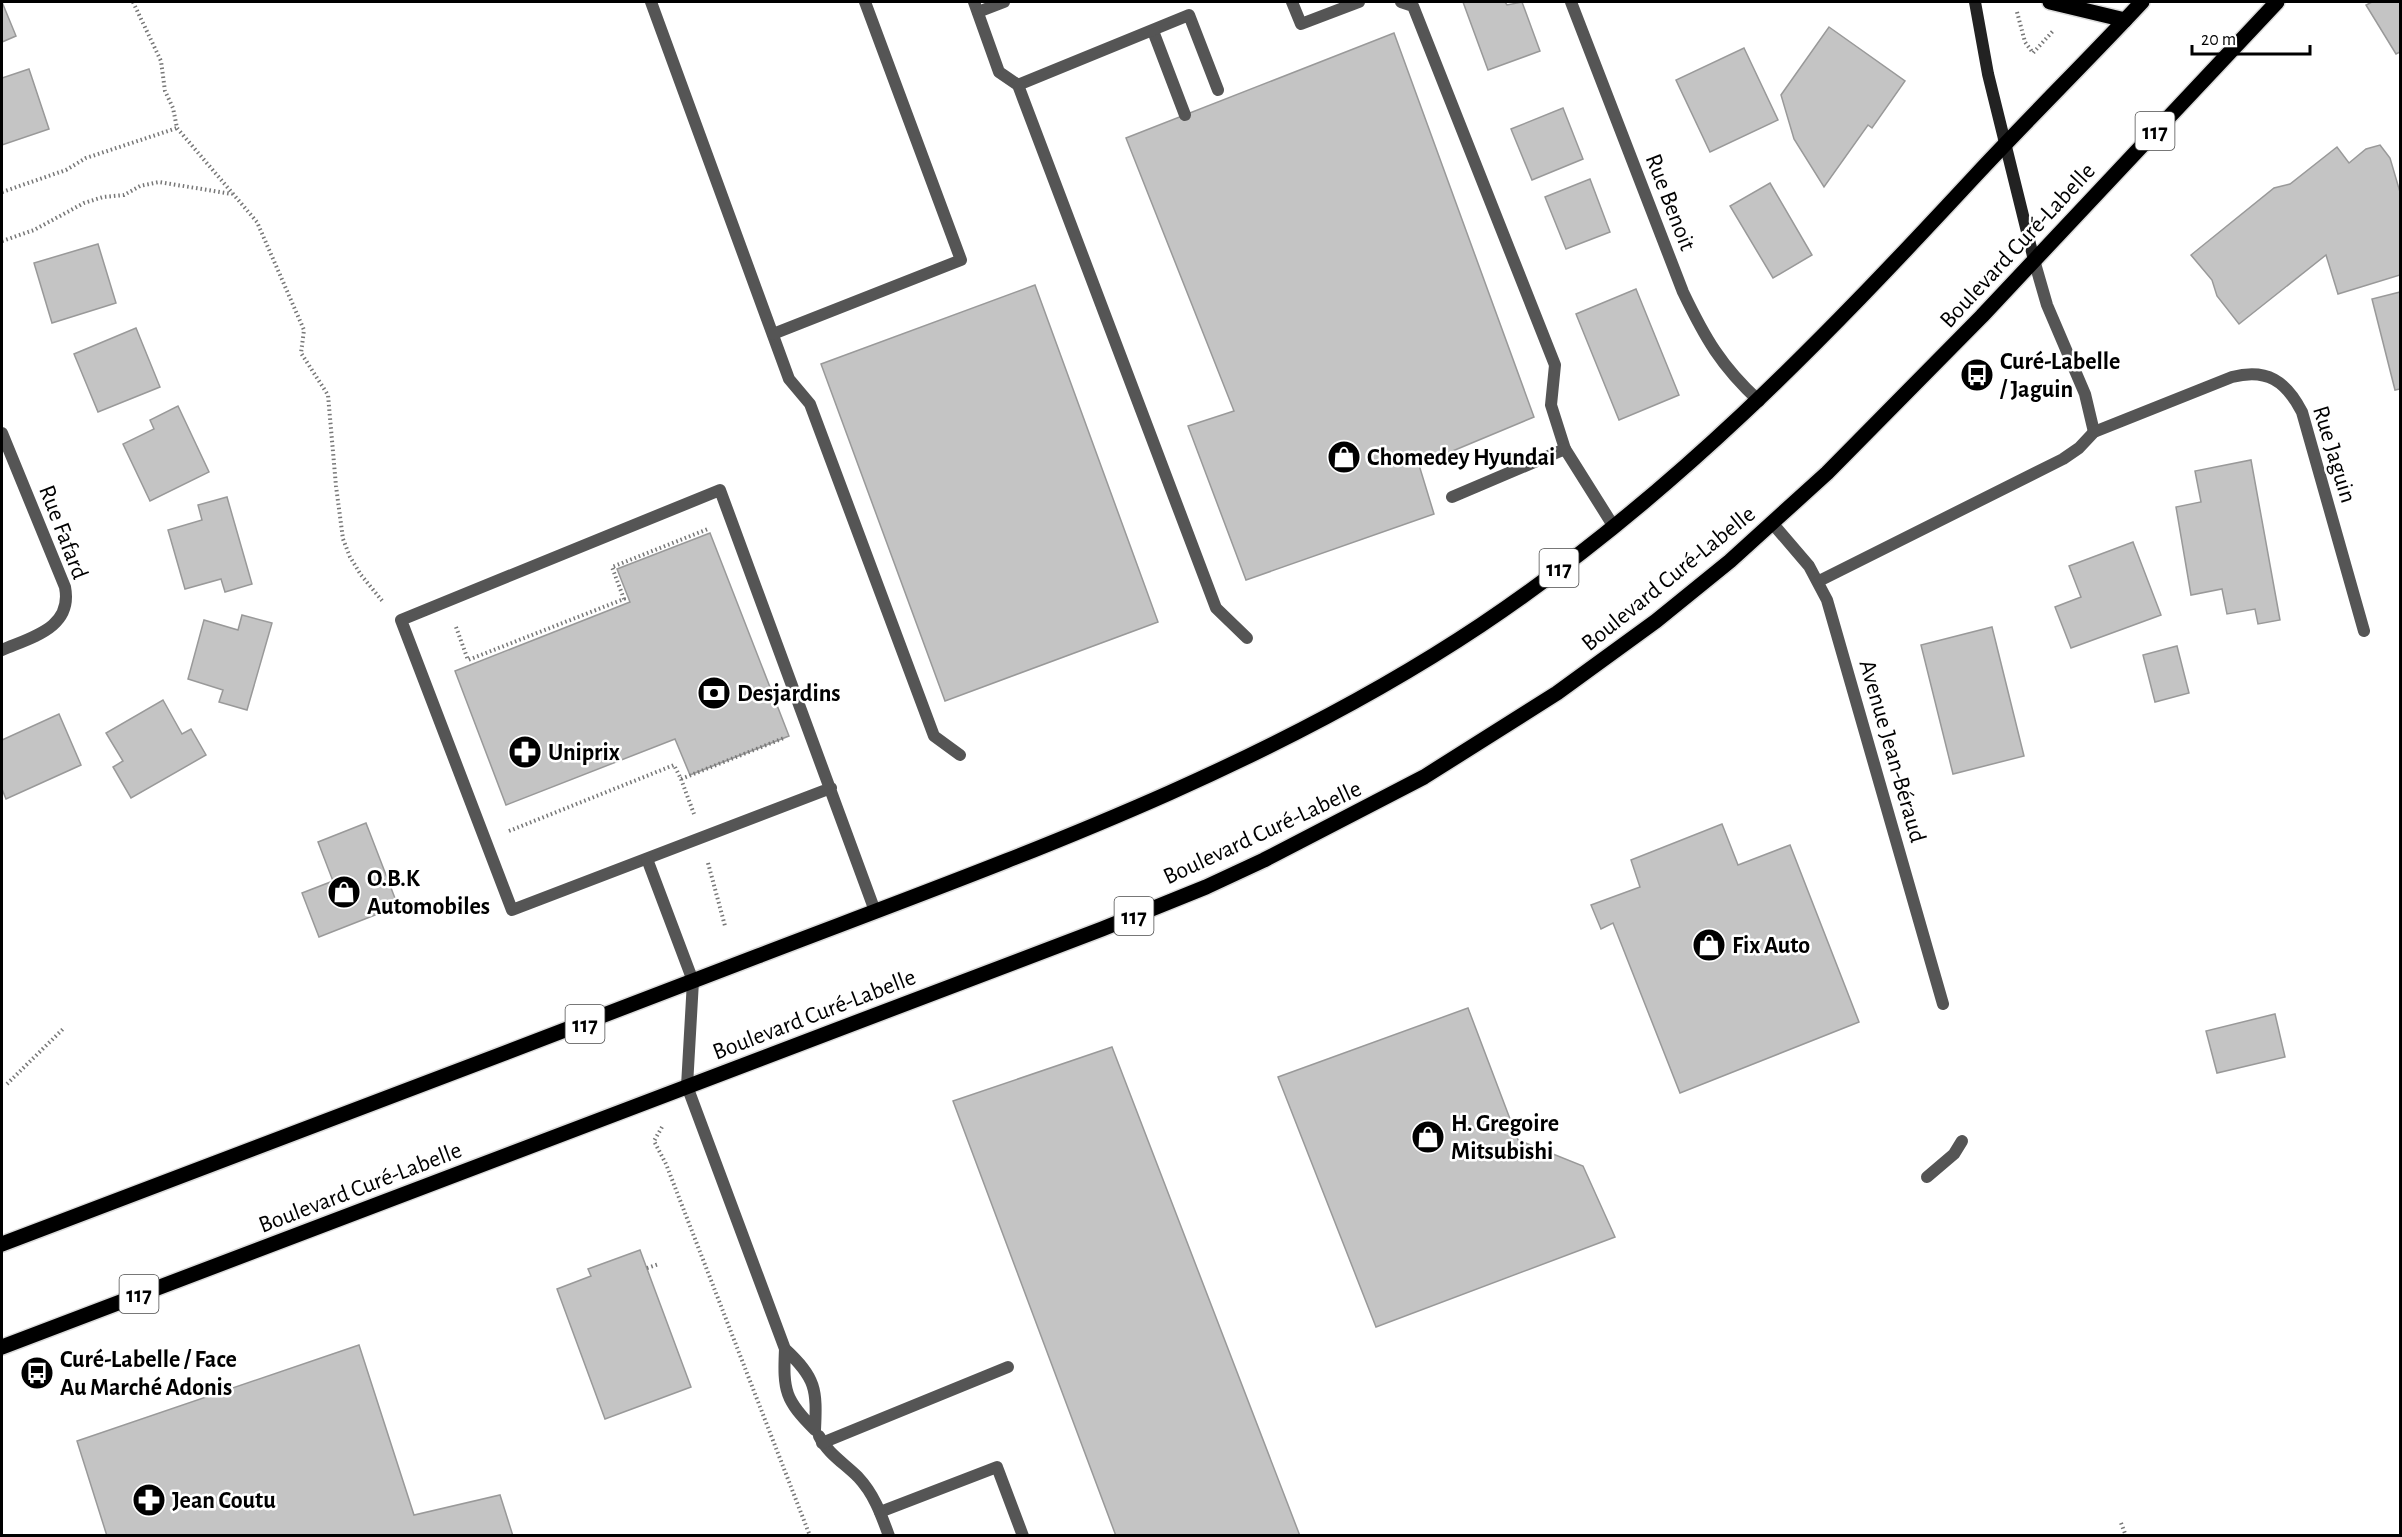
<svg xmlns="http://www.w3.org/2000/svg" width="2402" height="1537" viewBox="0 0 2402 1537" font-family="'Alegreya Sans',sans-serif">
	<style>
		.building { fill: #c4c4c4; stroke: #999; stroke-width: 1.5 }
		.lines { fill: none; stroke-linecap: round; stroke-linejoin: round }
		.primary-casing { stroke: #dbdbdb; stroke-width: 18 }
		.path { stroke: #777; stroke-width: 4; stroke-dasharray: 1.5 3; stroke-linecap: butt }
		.lane { stroke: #555; stroke-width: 12 }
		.street { stroke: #555; stroke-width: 12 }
		.secondary { stroke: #222; stroke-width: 12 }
		.primary { stroke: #000; stroke-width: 15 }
		.labels { text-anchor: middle; stroke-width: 5; stroke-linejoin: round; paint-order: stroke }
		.shield { fill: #fff; stroke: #4c4c4c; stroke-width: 1.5 }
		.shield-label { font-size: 22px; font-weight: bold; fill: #000 }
		.street-label { font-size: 24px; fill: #000; stroke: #fff }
		.poi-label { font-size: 24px; font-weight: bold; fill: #000; stroke: #fff; text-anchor: start }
	</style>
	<rect width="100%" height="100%" fill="#fff"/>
	<g class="building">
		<path d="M2 2 16 36 2 42Z"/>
		<path d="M1463 2H1505L1507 5 1522 2 1540 51 1488 70Z"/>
		<path d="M2372 2H2400V52L2396 54 2366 5Z"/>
		<path d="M1829 27 1905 81 1872 128 1868 125 1824 187 1794 139 1781 95Z"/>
		<path d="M1394 33 1534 417 1419 465 1434 514 1246 580 1188 426 1234 411 1126 138Z"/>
		<path d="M1744 48 1778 120 1710 152 1676 80Z"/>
		<path d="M29 69 49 129 2 145V78Z"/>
		<path d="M1563 108 1583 159 1532 180 1511 129Z"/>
		<path d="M2380 145 2390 158 2400 192V275L2338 294 2326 255 2239 324 2217 296 2212 280 2191 255 2274 188 2290 184 2337 147 2349 163 2366 149Z"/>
		<path d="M1590 179 1610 232 1566 249 1545 197Z"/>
		<path d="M1770 183 1812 255 1773 278 1730 206Z"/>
		<path d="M98 244 116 303 52 323 34 263Z"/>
		<path d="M1035 285 1158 622 945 701 821 364Z"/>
		<path d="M1636 289 1679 395 1619 420 1576 314Z"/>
		<path d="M2400 292V389L2395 390 2372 299Z"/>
		<path d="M136 328 160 387 98 412 74 354Z"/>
		<path d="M178 406 209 472 150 501 123 444 154 429 150 420Z"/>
		<path d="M2251 460 2280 620 2258 624 2255 609 2227 614 2222 589 2191 595 2176 507 2201 502 2195 471Z"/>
		<path d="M227 497 252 584 225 592 221 579 185 589 168 530 202 520 198 505Z"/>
		<path d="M710 533 789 736 690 775 675 739 506 805 455 671 630 602 617 569Z"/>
		<path d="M2133 542 2161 615 2071 648 2055 607 2081 597 2069 566Z"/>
		<path d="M242 615 272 623 247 710 219 702 223 690 188 679 204 620 238 630Z"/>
		<path d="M1992 627 2024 756 1953 774 1921 645Z"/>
		<path d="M2177 646 2189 693 2155 702 2143 655Z"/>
		<path d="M163 700 182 734 191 729 206 755 131 798 113 767 123 761 106 733Z"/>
		<path d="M59 714 81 765 6 799 2 789V740Z"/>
		<path d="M366 823 398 906 319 937 302 893 333 881 318 842Z"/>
		<path d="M1722 824 1738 865 1790 845 1859 1022 1680 1093 1613 923 1601 929 1591 905 1640 887 1631 860Z"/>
		<path d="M1468 1008 1518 1140 1583 1166 1615 1237 1376 1327 1278 1077Z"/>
		<path d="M2275 1014 2285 1057 2217 1073 2206 1031Z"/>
		<path d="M1112 1047 1300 1536H1116L953 1101Z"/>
		<path d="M640 1250 691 1387 605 1419 557 1289 591 1276 588 1269Z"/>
		<path d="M359 1345 414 1515 500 1495 513 1536H107L77 1441Z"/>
	</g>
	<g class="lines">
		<g class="primary-casing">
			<g id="primary">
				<path d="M2050 2 2125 20"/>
				<path d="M2 1244C255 1150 506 1052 758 956 1006 861 1259 773 1481 625 1672 497 1821 342 1976 175 2031 116 2088 60 2142 2"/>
				<path d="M2 1347 1102 929 1206 887 1264 860 1424 777 1557 693 1656 621 1730 561 1827 473 1982 316 2277 2"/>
			</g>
		</g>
		<g class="path">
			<path d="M133 2 161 61 165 91 173 108 177 128 257 222 304 330 301 353 328 395 336 486 343 539 350 557 361 575 384 603"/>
			<path d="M2017 12 2025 42 2033 53 2053 31"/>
			<path d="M2 192 66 170 86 158 177 128"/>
			<path d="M2 241 34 230 84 203 103 197 124 195 140 186 159 182 232 194"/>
			<path d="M456 627 468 660 624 599 612 567 708 529"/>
			<path d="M681 779 694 814"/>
			<path d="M509 831 674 765 681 779 784 738"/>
			<path d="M708 863 725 926"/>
			<path d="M7 1084 63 1029"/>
			<path d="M662 1127 654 1141 666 1164 810 1536"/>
			<path d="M647 1268 659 1264"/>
			<path d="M2121 1523 2126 1536"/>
		</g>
		<g class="lane">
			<path d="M651 2 789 379 810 404 934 736 960 755"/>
			<path d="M974 2 999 72 1018 85 1216 608 1247 638"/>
			<path d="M1292 2 1301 24 1359 2"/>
			<path d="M1401 2 1413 6 1555 365 1551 405 1565 449"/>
			<path d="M978 12 1004 2"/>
			<path d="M1153 31 1185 115"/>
			<path d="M1018 85 1189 15 1218 90"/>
			<path d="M773 334 961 260 865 2"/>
			<path d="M1452 497 1565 449 1614 527"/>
			<path d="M831 788 512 910 401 620 720 490 875 911"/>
			<path d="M647 859 693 981 687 1086 785 1349C783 1391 785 1400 815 1430 817 1389 816 1378 785 1349"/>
			<path d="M1927 1177 1954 1154 1962 1141"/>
			<path d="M819 1436C828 1454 844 1463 858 1477 874 1494 881 1514 889 1536"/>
			<path d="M822 1443 1008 1367"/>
			<path d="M880 1512 997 1467 1023 1536"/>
		</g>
		<g class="street">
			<path d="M1571 2 1683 292C1705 338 1721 366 1759 401"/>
			<path d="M2034 260 2047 305 2085 394 2094 432"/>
			<path d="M2 433 65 587C73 628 32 637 2 650"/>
			<path d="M1773 524 1809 566 1827 600 1943 1004"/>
			<path d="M1819 581 2063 459 2079 448 2094 432 2232 377C2267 368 2286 381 2302 412L2364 631"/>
		</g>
		<path class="secondary" d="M1975 2 1988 74 2034 260"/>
		<use href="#primary" class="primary"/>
	</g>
	<defs>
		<g id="bus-disc" transform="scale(1.725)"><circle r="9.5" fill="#000" stroke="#fff"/><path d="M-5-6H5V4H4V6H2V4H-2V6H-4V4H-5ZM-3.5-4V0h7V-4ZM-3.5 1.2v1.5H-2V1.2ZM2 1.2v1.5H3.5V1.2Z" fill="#fff"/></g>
		<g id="shop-disc" transform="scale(1.725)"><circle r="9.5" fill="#000" stroke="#fff"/><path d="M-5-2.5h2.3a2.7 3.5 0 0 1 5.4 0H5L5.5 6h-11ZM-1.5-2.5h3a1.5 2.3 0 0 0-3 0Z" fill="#fff"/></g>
		<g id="bank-disc" transform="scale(1.725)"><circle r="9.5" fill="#000" stroke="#fff"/><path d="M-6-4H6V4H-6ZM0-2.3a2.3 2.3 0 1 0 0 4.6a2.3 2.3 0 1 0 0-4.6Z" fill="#fff"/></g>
		<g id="pharmacy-disc" transform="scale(1.725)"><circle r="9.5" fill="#000" stroke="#fff"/><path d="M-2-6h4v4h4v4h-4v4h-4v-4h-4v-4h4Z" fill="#fff"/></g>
	</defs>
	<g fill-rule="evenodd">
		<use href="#bus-disc" x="1977" y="375"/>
		<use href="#shop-disc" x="1344" y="457"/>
		<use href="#bank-disc" x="714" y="693"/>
		<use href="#pharmacy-disc" x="525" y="752"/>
		<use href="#shop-disc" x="344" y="892"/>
		<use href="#shop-disc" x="1709" y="945"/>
		<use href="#shop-disc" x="1428" y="1137"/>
		<use href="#bus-disc" x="37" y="1373"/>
		<use href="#pharmacy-disc" x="149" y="1500"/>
	</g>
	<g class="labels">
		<g class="shield">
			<rect x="2135.5" y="112" width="39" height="38" rx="4.5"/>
			<rect x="1539.5" y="549" width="39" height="38" rx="4.5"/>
			<rect x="1114.5" y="897" width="39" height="38" rx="4.5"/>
			<rect x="565.5" y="1005" width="39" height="38" rx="4.5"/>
			<rect x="119.5" y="1275" width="39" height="38" rx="4.5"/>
		</g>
		<g class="shield-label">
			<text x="2155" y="139">117</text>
			<text x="1559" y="576">117</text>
			<text x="1134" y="924">117</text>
			<text x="585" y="1032">117</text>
			<text x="139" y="1302">117</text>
		</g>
		<g class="street-label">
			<text transform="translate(1671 202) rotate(69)" y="8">Rue Benoit</text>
			<text transform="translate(2017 245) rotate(-47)" y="8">Boulevard Curé-Labelle</text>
			<text transform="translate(2335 454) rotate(73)" y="8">Rue Jaguin</text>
			<text transform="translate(64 532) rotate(69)" y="8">Rue Fafard</text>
			<text transform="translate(1668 578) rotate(-39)" y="8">Boulevard Curé-Labelle</text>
			<text transform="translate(1893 751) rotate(74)" y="8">Avenue Jean-Béraud</text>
			<text transform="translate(1262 832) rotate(-25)" y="8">Boulevard Curé-Labelle</text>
			<text transform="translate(814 1014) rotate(-21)" y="8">Boulevard Curé-Labelle</text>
			<text transform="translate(360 1187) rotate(-21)" y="8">Boulevard Curé-Labelle</text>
		</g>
		<g class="poi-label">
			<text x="2000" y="369">Curé-Labelle<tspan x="2000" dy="28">/ Jaguin</tspan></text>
			<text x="1367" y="465">Chomedey Hyundai</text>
			<text x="737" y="701">Desjardins</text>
			<text x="548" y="760">Uniprix</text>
			<text x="367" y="886">O.B.K<tspan x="367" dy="28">Automobiles</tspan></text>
			<text x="1732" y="953">Fix Auto</text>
			<text x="1451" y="1131">H. Gregoire<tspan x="1451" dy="28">Mitsubishi</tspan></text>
			<text x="60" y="1367">Curé-Labelle / Face<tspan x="60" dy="28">Au Marché Adonis</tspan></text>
			<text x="172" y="1508">Jean Coutu</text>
		</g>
	</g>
	<rect width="2402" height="1537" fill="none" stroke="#000000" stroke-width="6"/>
	<path d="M2192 45v9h118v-9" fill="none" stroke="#000000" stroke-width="3"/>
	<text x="2201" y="45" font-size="18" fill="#000000" stroke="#ffffff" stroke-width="4.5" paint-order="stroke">20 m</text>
</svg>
